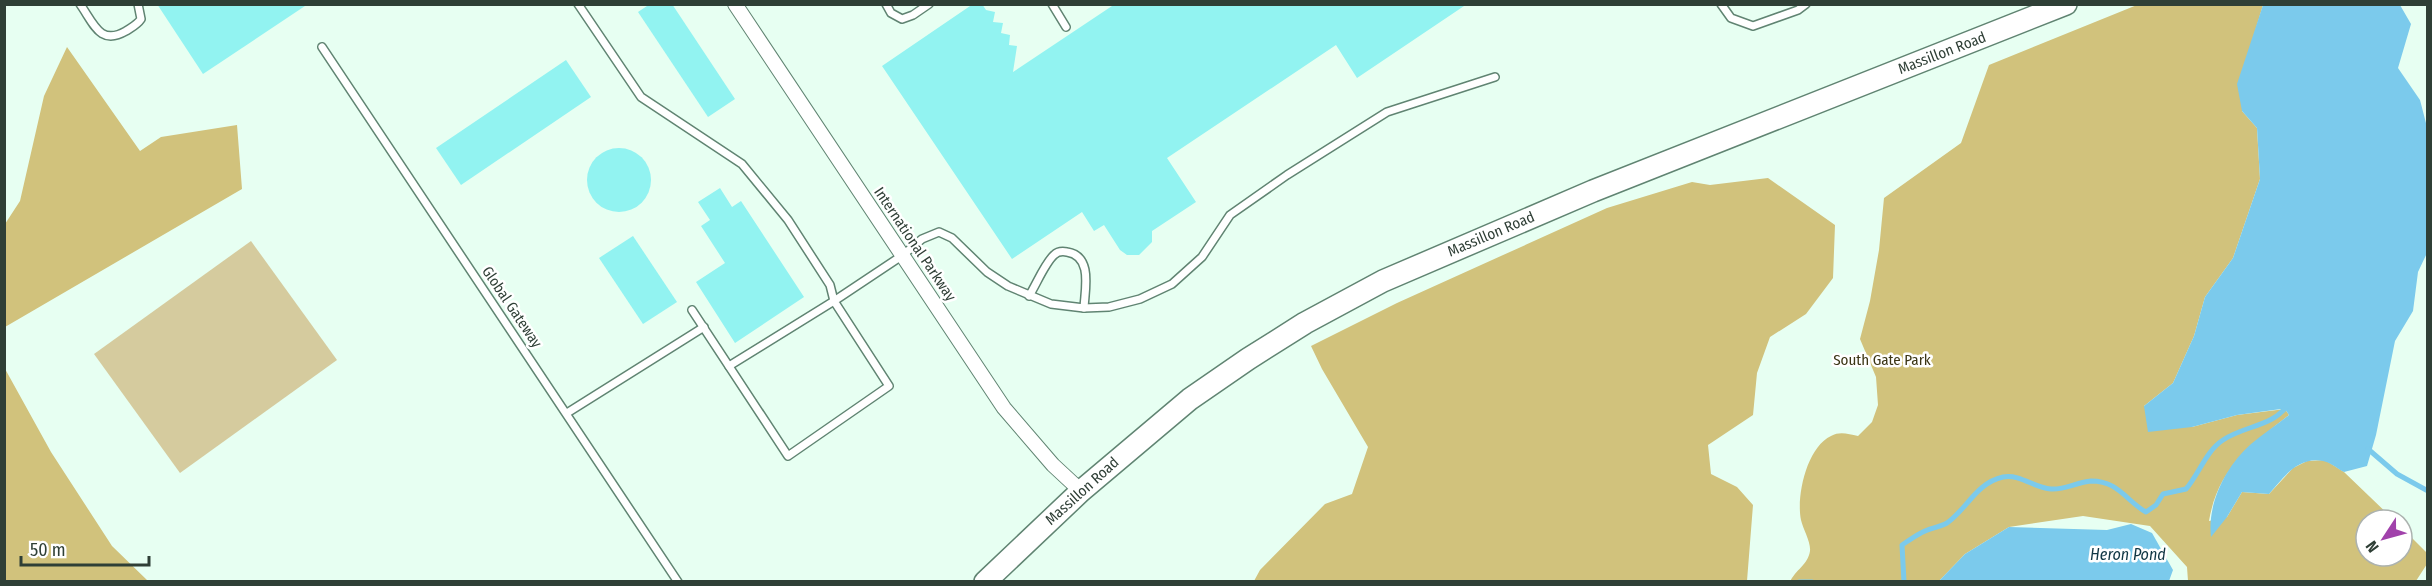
<svg xmlns="http://www.w3.org/2000/svg" width="2432" height="586" viewBox="0 0 2432 586" font-family="'Fira Sans Condensed',sans-serif">
	<style>
		.green { fill: #d5cb9e }
		.forest { fill: #d1c27c }
		.water { fill: #7bcaec }
		.lines { fill: none; stroke-linecap: round; stroke-linejoin: round }
		.stream { stroke: #7bcaec; stroke-width: 5 }
		.building { fill: #92f3f1 }
		.lane-casing { stroke: #608472; stroke-width: 10 }
		.street-casing { stroke: #608472; stroke-width: 16 }
		.primary-casing { stroke: #608472; stroke-width: 24 }
		.lane { stroke: #fff; stroke-width: 7 }
		.street { stroke: #fff; stroke-width: 14 }
		.primary { stroke: #fff; stroke-width: 21 }
		.labels { text-anchor: middle; stroke-width: 5; stroke-linejoin: round; paint-order: stroke }
		.street-label { font-size: 15px; fill: #2f3f36; stroke: #fff }
		.park-label { font-size: 15px; fill: #3c3616; stroke: #fff }
		.water-label { font-size: 16px; font-style: italic; fill: #103644; stroke: #fff }
	</style>
	<rect width="100%" height="100%" fill="#e7fff2"/>
	<path class="green" d="M251 241 337 360 180 473 94 354Z"/>
	<g class="forest">
		<path d="M2137 5H2263L2253 38 2242 111 2257 128 2260 179 2233 258 2205 297 2194 336 2173 383 2144 406 2192 427 2237 415 2285 409 2289 415C2250 446 2218 468 2209 521L2227 517 2242 492 2269 494 2293 468 2307 461 2325 460 2344 472 2394 520H2366V556H2402V528L2427 553V564L2416 581H2188L2187 567 2150 526 2083 516 2009 527 1965 554 1939 581 1790 582C1795 570 1808 565 1810 551 1811 542 1803 529 1801 520 1796 496 1807 447 1831 436 1840 431 1848 434 1858 436L1872 422 1878 405 1876 377 1860 339 1870 301 1879 250 1884 198 1961 143 1989 65Z"/>
		<path d="M67 47 140 151 161 137 237 125 242 189 5 327V224L20 201 44 96Z"/>
		<path d="M1768 178 1835 225 1833 278 1806 314 1770 337 1757 373 1753 415 1708 445 1711 474 1737 487 1753 505 1747 581H1254L1260 570 1325 504 1352 494 1368 447 1322 369 1311 346 1397 303 1607 208 1692 182 1710 185Z"/>
		<path d="M4 367 51 452 112 546 148 581H5Z"/>
	</g>
	<g class="water">
		<path d="M2263 5H2400L2411 24 2398 68 2420 100 2427 127V253L2418 272 2413 311 2395 341 2376 435 2367 466 2344 472C2338 469 2330 462 2323 461 2298 456 2283 478 2269 494L2242 492 2227 517 2211 537C2207 503 2226 466 2251 444 2263 434 2277 425 2289 415L2285 409H2281L2237 415 2192 427 2148 432 2144 406 2173 383 2194 336 2205 297 2233 258 2260 179 2257 128 2242 111 2237 84Z"/>
		<path d="M2131 524 2152 533 2173 570 2169 581H1939L1965 554 2009 527 2107 530Z"/>
	</g>
	<g class="lines">
		<g class="stream">
			<path d="M2368 449 2397 474 2428 491"/>
			<path d="M1799 582H1812"/>
			<path d="M1904 582 1902 545C1908 541 1915 536 1921 533 1929 528 1938 528 1947 523 1967 509 1976 483 2003 477 2021 474 2034 488 2051 489 2065 490 2077 482 2091 481 2119 481 2126 501 2146 512L2156 505 2163 494 2186 489C2199 474 2206 451 2223 440 2245 425 2274 427 2289 403"/>
		</g>
	</g>
	<g class="building">
		<path d="M157 4H308L203 74Z"/>
		<path d="M650 4H672L735 99 708 117 638 12Z"/>
		<path d="M973 4H982L986 10 995 12 993 22 1003 23 1001 33 1010 35 1009 45 1017 46 1013 72 1115 4H1467L1357 78 1336 45 1167 158 1196 202 1152 231V242L1139 255H1127L1120 250 1104 225 1094 231 1082 212 1012 259 882 66Z"/>
		<path d="M566 60 591 97 461 185 436 148Z"/>
		<circle cx="619" cy="180" r="32"/>
		<path d="M720 188 732 207 741 201 804 297 735 343 696 282 725 263 701 226 710 220 698 202Z"/>
		<path d="M633 236 677 302 643 324 599 258Z"/>
	</g>
	<g class="lines">
		<g class="lane-casing">
			<g id="lane">
				<path d="M80 4C94 24 100 46 126 31 132 27 137 25 141 19L138 4"/>
				<path d="M578 4 641 97 742 164 788 220 830 285 834 301 729 366"/>
				<path d="M886 4 891 13 902 19 913 15 929 4"/>
				<path d="M1052 4 1066 27"/>
				<path d="M1721 4 1731 18 1753 26 1798 10 1806 4"/>
				<path d="M322 47 678 582"/>
				<path d="M1029 296C1036 285 1045 263 1054 255 1057 252 1062 251 1067 252 1093 256 1085 289 1084 308"/>
				<path d="M692 310 788 456 889 386 834 301 903 255 922 239 939 232 952 238 987 272 1008 286 1051 304 1084 308 1109 307 1140 299 1172 284 1202 257 1230 215 1287 175 1387 112 1495 77"/>
				<path d="M567 413 704 327"/>
			</g>
		</g>
		<g class="street-casing">
			<path id="street" d="M735 4 1004 408 1053 465 1081 491"/>
		</g>
		<g class="primary-casing">
			<path id="primary" d="M985 582 1081 491 1190 399 1248 359 1305 323 1383 281 1593 191 2066 4"/>
		</g>
		<use href="#lane" class="lane"/>
		<use href="#street" class="street"/>
		<use href="#primary" class="primary"/>
	</g>
	<g class="labels">
		<g class="street-label">
			<text transform="translate(1942 53) rotate(-21)" y="5">Massillon Road</text>
			<text transform="translate(1491 234) rotate(-23)" y="5">Massillon Road</text>
			<text transform="translate(915 244) rotate(56)" y="5">International Parkway</text>
			<text transform="translate(512 307) rotate(56)" y="5">Global Gateway</text>
			<text transform="translate(1082 491) rotate(-42)" y="5">Massillon Road</text>
		</g>
		<g class="park-label">
			<text x="1882" y="365">South Gate Park</text>
		</g>
		<g class="water-label">
			<text x="2128" y="560">Heron Pond</text>
		</g>
	</g>
	<rect width="2432" height="586" fill="none" stroke="#2f3f36" stroke-width="12"/>
	<g transform="translate(2384 538) rotate(234)"><circle r="28" fill="#ffffff" stroke="#acb2af" stroke-width="1.5"/>
	<path d="M0-4.5L10 22L0 15L-10 22Z" fill="#a142ab"/>
	<text y="-9" font-size="16" font-weight="bold" text-anchor="middle" fill="#2f3f36">N</text>
	</g>
	<path d="M21 556v9h128v-9" fill="none" stroke="#2f3f36" stroke-width="3"/>
	<text x="30" y="556" font-size="18" fill="#2f3f36" stroke="#ffffff" stroke-width="4.5" paint-order="stroke">50 m</text>
</svg>
